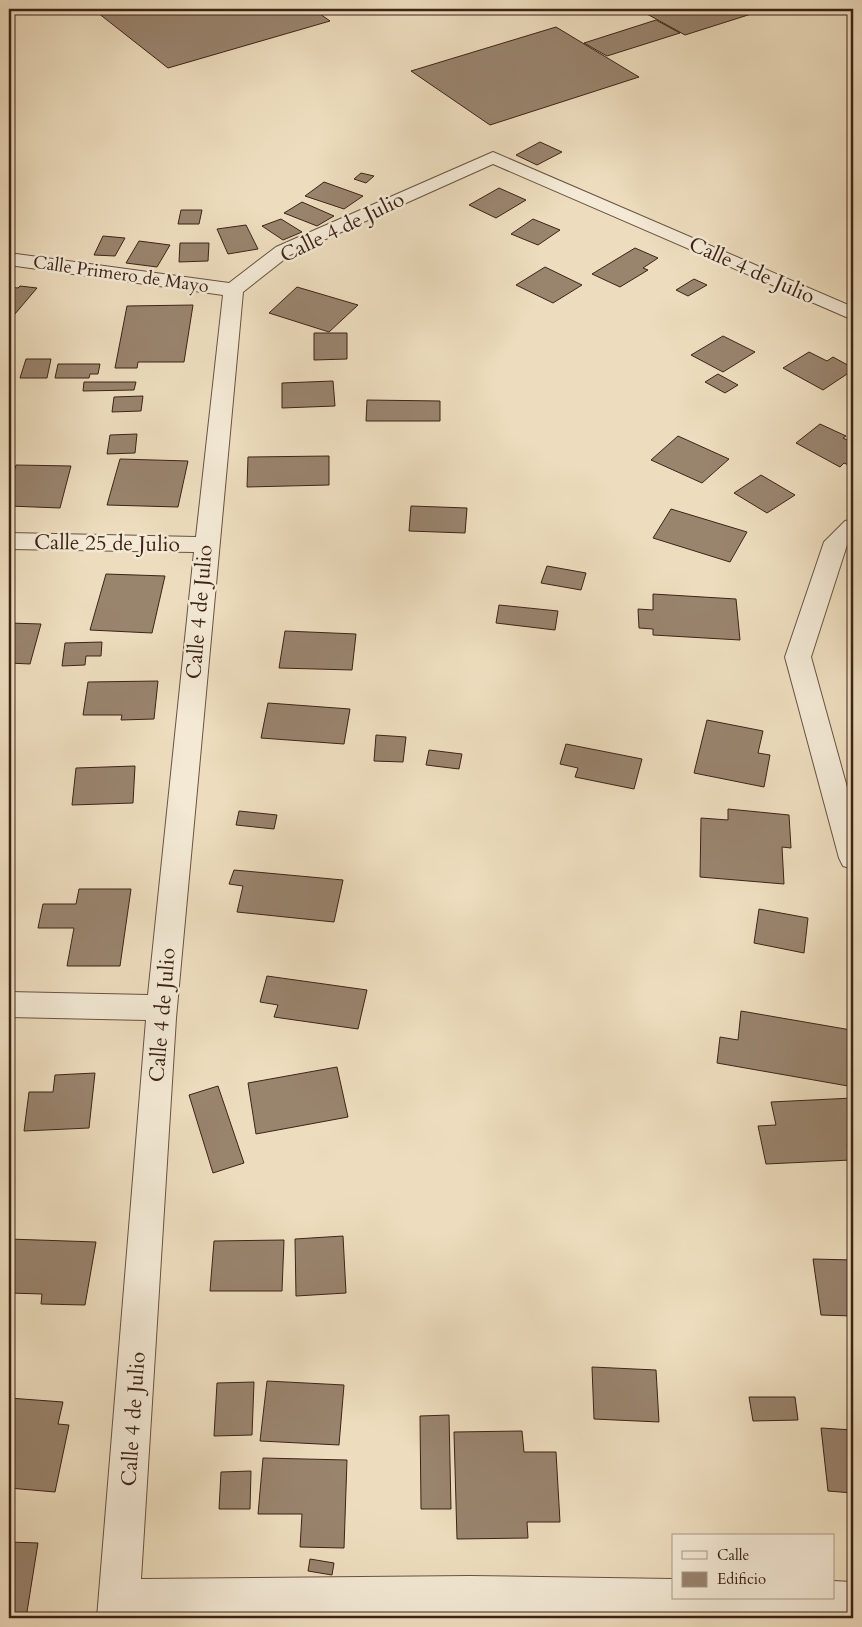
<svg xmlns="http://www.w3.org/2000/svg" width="862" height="1627" viewBox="0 0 862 1627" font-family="Cardo,serif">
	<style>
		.building { fill: #99846e; stroke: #3d2317 }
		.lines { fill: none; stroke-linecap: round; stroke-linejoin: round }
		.minor-casing { stroke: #695241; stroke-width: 2 }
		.minor { fill: #f3e9d5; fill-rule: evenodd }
		.labels { text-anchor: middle; stroke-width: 5; stroke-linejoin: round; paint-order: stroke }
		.far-street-label { font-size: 18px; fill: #3d2317; stroke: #f3e9d5 }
		.street-label { font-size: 21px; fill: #3d2317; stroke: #f3e9d5 }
	</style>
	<rect width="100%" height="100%" fill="#edddbe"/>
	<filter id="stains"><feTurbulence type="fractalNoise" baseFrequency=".004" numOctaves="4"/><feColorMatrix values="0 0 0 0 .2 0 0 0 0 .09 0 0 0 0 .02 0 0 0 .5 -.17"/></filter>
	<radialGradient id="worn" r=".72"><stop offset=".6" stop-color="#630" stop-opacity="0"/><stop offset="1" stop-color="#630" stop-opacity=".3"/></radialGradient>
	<g class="building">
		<path d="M93 9H313L330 21 168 68Z"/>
		<path d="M638 9H767L685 35Z"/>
		<path d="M656 20 680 33 607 56 584 43Z"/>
		<path d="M556 27 639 77 490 125 411 71Z"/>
		<path d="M540 142 562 152 537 165 516 155Z"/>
		<path d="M361 173 374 176 366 183 354 179Z"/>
		<path d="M324 182 363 196 344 209 305 196Z"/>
		<path d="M499 188 526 200 496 218 469 205Z"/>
		<path d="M302 202 334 216 317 226 284 213Z"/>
		<path d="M181 210H202L199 224H178Z"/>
		<path d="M281 219 302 232 283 240 262 226Z"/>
		<path d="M533 219 560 230 538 245 511 234Z"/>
		<path d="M246 225 258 249 228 254 217 229Z"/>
		<path d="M103 236 125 238 115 256 94 255Z"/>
		<path d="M139 241 170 245 157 267 126 263Z"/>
		<path d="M180 243H209L208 261 179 262Z"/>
		<path d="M635 248 658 258 643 268 648 270 620 287 592 274Z"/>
		<path d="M545 267 582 285 553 303 516 285Z"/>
		<path d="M694 279 707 285 688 296 676 290Z"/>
		<path d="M20 286 37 288 9 321V287L18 288Z"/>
		<path d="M297 287 358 305 329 332 269 313Z"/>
		<path d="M193 305 184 362H138L137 368H115L127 306Z"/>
		<path d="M314 333H347V359L314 360Z"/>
		<path d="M723 336 755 352 723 372 691 355Z"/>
		<path d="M809 352 827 361 833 357 853 368V370L823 390 783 368Z"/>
		<path d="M26 359H51L47 378H20Z"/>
		<path d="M58 364H100L98 374H90L89 378H55Z"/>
		<path d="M718 374 738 385 725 393 705 382Z"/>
		<path d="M333 381 335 406 282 408V383Z"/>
		<path d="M84 382H136L134 390 83 391Z"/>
		<path d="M143 396 141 411 112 412 114 397Z"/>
		<path d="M367 400 440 401V421H366Z"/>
		<path d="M820 424 846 436 843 438 853 443V467L844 463 840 467 796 443Z"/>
		<path d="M137 434 135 453 107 454 110 435Z"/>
		<path d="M678 436 729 459 702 483 651 460Z"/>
		<path d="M329 456V485L247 487 248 457Z"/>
		<path d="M120 459 188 461 178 507 107 505Z"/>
		<path d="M16 465 71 466 60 508 9 506V488Z"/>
		<path d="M761 475 795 495 767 513 734 493Z"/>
		<path d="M411 506 467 508 465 533 409 531Z"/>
		<path d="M671 509 747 532 730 562 653 538Z"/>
		<path d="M547 566 586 573 581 590 541 583Z"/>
		<path d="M106 574 165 576 152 633 90 630Z"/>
		<path d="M653 594 736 599 740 640 653 635V629L639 628 638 609 653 610Z"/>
		<path d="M499 605 558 611 555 630 496 623Z"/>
		<path d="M9 623 41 624 30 664 9 663Z"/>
		<path d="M285 631 356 634 352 670 279 668Z"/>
		<path d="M102 642 101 656H86L85 665 62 666 65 643Z"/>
		<path d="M158 681 154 719 121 720 122 715H83L88 682Z"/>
		<path d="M268 703 350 709 344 744 261 738Z"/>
		<path d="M707 720 763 731 758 753 770 755 764 787 694 773Z"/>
		<path d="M376 735 406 737 403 762 374 761Z"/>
		<path d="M566 744 642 759 634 789 575 777 578 768 560 764Z"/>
		<path d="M429 750 462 754 459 769 426 765Z"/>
		<path d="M135 766 133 803 72 805 76 768Z"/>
		<path d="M728 809 789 815 791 848 782 847 784 884 700 877 701 818 728 820Z"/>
		<path d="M239 811 277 815 274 829 236 825Z"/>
		<path d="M234 870 343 880 334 922 237 912 243 886 229 884Z"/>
		<path d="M79 889H131L120 966H67L74 928H38L43 904H76Z"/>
		<path d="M759 909 808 918 804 953 754 943Z"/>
		<path d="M267 976 367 990 358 1029 274 1017 278 1005 260 1002Z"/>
		<path d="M741 1011 851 1030 848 1086 717 1063 720 1037 738 1040Z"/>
		<path d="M337 1067 348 1117 256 1134 248 1083Z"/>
		<path d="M95 1073 89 1128 24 1131 29 1092H53L55 1075Z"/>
		<path d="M218 1086 244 1163 213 1173 189 1095Z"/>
		<path d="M853 1098V1144L847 1145 851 1160 766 1164 758 1126 776 1125 771 1102Z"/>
		<path d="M343 1236 346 1293 296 1296 295 1239Z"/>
		<path d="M9 1239 96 1242 85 1305 41 1304 42 1294 9 1293Z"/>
		<path d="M284 1240 282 1291H210L214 1241Z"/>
		<path d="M813 1259 853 1260V1316L821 1315Z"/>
		<path d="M592 1367 656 1370 659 1422 594 1419Z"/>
		<path d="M267 1381 344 1385 339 1445 260 1441Z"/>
		<path d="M254 1382 252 1435 214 1436 217 1383Z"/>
		<path d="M749 1397H795L798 1420 753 1421Z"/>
		<path d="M9 1398 63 1402 58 1424 69 1425 55 1492 9 1488Z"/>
		<path d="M449 1415 451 1509H421L420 1416Z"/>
		<path d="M821 1428 853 1430V1493L828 1491Z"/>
		<path d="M522 1431 524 1452H556L560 1522H527L528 1538 457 1539 454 1432Z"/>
		<path d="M263 1458 347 1460 344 1548 300 1547 302 1514H258Z"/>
		<path d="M251 1471 250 1509H219L221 1472Z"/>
		<path d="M9 1542 38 1543 26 1618H9Z"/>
		<path d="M310 1559 334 1563 332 1575 308 1571Z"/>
	</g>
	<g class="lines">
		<g class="minor-casing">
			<g id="minor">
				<path d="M493 152 853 307V320L493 164 290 255 243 292 176 1018 141 1579 470 1576 673 1579V1598H833V1581L853 1582V1618L700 1617 686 1612 673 1617 470 1614 97 1618 146 1020 9 1017V992L148 995 194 552 9 549V533L196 537 223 295 9 265V253L229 283 276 247Z"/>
				<path d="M853 519V539L847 545 811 657 853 809V869L843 866 839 858 785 657 824 542 845 521Z"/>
			</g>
		</g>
		<use href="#minor" class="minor"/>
	</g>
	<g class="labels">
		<g class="far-street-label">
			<text transform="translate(121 274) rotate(8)" y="6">Calle Primero de Mayo</text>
		</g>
		<g class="street-label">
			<text transform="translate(342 227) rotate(-26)" y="7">Calle 4 de Julio</text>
			<text transform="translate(752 270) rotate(24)" y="7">Calle 4 de Julio</text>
			<text transform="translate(107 543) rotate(1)" y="7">Calle 25 de Julio</text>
			<text transform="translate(199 612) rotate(-85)" y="7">Calle 4 de Julio</text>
			<text transform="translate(162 1015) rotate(-85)" y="7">Calle 4 de Julio</text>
			<text transform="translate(133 1419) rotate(-86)" y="7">Calle 4 de Julio</text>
		</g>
	</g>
	<rect width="862" height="1627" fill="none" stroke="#edddbe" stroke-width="30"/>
	<rect x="10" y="10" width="842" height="1607" fill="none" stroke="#3d2317" stroke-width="2.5"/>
	<rect x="15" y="15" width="832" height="1597" fill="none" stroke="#3d2317"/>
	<rect x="672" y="1534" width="162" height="65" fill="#f3e9d5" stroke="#aa9a89"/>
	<rect x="682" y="1551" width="25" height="8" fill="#f3e9d5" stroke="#aa9a89"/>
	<text x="717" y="1560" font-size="15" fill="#3d2317">Calle</text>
	<rect x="682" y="1572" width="25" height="15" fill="#99846e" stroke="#aa9a89"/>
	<text x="717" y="1584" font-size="15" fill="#3d2317">Edificio</text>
	<rect width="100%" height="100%" filter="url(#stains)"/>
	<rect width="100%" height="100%" fill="url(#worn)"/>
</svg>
